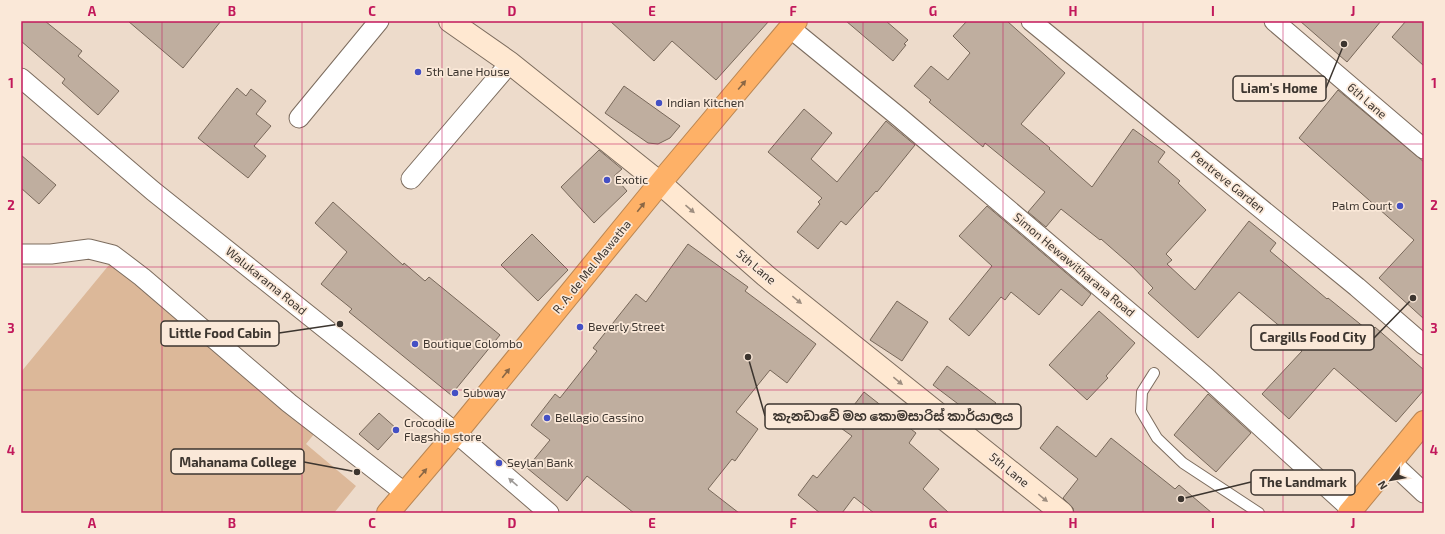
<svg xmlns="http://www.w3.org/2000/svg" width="1445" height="534" viewBox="0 0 1445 534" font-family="'Exo 2','Noto Sans Sinhala',sans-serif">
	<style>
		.green { fill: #dcb899 }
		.building { fill: #bfae9f; stroke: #78685a }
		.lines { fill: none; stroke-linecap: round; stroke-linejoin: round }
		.lane-casing { stroke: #7c6c5e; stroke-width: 12 }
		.street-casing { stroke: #7c6c5e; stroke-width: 21 }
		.secondary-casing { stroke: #7c6c5e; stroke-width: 24 }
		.highway-casing { stroke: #ba8653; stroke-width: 24 }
		.lane { stroke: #fff; stroke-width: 10 }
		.street { stroke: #fff; stroke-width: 19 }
		.secondary { stroke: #ffe8d1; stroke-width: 22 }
		.highway { stroke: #feb167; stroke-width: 22 }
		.oneway { fill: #8a6745 }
		.oneway2 { fill: #9e8e80 }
		.oneway3 { fill: #9e9a97 }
		.grid { fill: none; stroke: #c2185b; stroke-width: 1; stroke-opacity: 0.55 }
		.poi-dot { fill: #4450c4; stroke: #fae8d8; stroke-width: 1.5 }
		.labels { text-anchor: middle; stroke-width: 3.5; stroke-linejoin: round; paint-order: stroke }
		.poi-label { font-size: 12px; fill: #3c352f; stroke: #fae8d8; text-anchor: start }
		.street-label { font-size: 12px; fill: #3c352f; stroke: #fae8d8 }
		.leader { fill: none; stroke: #3c352f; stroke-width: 1.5 }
		.callout-dot { fill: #3c352f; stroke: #fae8d8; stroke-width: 1.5 }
		.callout { fill: #fae8d8; stroke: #3c352f; stroke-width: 1.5 }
		.callout-label { font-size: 13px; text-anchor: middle; font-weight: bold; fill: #3c352f }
		.neatline { fill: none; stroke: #c2185b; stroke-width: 1.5 }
		.grid-label { font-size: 13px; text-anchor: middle; font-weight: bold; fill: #c2185b }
	</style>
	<rect width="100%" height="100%" fill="#eddbcb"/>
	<path class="green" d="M118 254 323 423 306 444 356 486 334 513H21V372Z"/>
	<g class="building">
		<path d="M21 21H45L82 51 78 56 119 91 98 115 62 83 65 79 21 41Z"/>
		<path d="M128 21H221L183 68Z"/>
		<path d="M610 21H769L716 80 672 41 654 61Z"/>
		<path d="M846 21H886L908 40 904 44 906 45 893 61Z"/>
		<path d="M967 21H1007L1065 73 1021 124 1050 148 1049 149 1092 187 1133 129 1165 152 1158 162 1180 181 1178 183 1206 210 1166 254 1172 260 1167 264 1195 290 1249 221 1276 243 1270 251 1327 299 1328 298 1370 332 1375 327 1424 370V390L1396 422 1334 368 1289 419 1262 394 1302 351 1292 343 1295 339 1239 292 1198 338 1148 293 1153 288 1132 266 1101 239 1100 240 1061 209 1046 227 1028 212 1045 192 985 143 983 147 929 102 931 100 914 86 931 66 948 80 970 53 953 36Z"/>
		<path d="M1300 21H1381L1347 62Z"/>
		<path d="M1406 21H1424V66L1392 37Z"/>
		<path d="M624 86 680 126 670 138 658 144 648 143 605 113Z"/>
		<path d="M237 88 246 96 251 89 266 101 256 114 271 126 254 146 266 156 248 178 198 138Z"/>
		<path d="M1338 90 1424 162V319L1379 278 1414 240 1299 138Z"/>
		<path d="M804 109 832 133 811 159 837 182 886 121 915 145 877 192 876 191 846 225 841 221 818 249 797 232 820 204 818 202 822 198 768 152Z"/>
		<path d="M599 150 622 169 614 176 627 191 594 223 561 187Z"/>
		<path d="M21 155 56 185 39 204 21 188Z"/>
		<path d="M333 202 403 265 404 263 425 281 429 277 500 335 451 395 349 312 352 309 321 284 347 252 315 223Z"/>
		<path d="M987 206 1091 294 1082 306 1061 289 1039 315 1011 292 1005 300 1001 297 969 336 949 319 992 266 959 236Z"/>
		<path d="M532 234 568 270 538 301 501 265Z"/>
		<path d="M688 244 748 287 745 291 816 344 787 383 770 370 736 412 758 429 735 461 732 459 708 489 739 513H634L587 476 567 501 527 468 550 440 531 425 555 394 560 398 597 351 593 348 636 294 646 302Z"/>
		<path d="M897 301 928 322 902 361 870 340Z"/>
		<path d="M1099 311 1135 343 1106 376 1108 378 1087 400 1049 365Z"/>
		<path d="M947 366 996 403 982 422 933 385Z"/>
		<path d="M864 392 916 433 909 443 939 469 923 489 949 513H874L854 497 842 513H820L798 495 813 475 817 478 852 436 838 426Z"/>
		<path d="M1208 394 1251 433 1216 472 1174 435Z"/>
		<path d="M379 413 397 429 378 450 359 434Z"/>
		<path d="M1057 426 1096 457 1111 438 1175 489 1179 485 1212 513H1074L1073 508 1063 498 1078 479 1040 448Z"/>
	</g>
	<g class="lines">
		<g class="lane-casing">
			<path id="lane" d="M1154 373 1142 392 1141 411 1157 438 1183 463 1259 513"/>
		</g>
		<g class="street-casing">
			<g id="street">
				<path d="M1031 21 1357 287 1424 345"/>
				<path d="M1274 21 1424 149"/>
				<path d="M790 28 899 117 1206 377 1352 510"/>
				<path d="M21 78 153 191 456 433 549 513"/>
				<path d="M299 118 379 21"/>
				<path d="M411 179 510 63"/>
				<path d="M21 254H51L89 249 113 255 142 277 289 403 405 493"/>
				<path d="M1391 462 1424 493"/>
			</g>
		</g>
		<g class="secondary-casing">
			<path id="secondary" d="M450 21 510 63 660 183 766 276 1062 513"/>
		</g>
		<g class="highway-casing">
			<g id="highway">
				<path d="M388 513 456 433 660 183 796 21"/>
				<path d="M1349 513 1424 422"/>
			</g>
		</g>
		<use href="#lane" class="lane"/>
		<use href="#street" class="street"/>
		<use href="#secondary" class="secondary"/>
		<use href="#highway" class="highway"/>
	</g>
	<defs><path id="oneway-solid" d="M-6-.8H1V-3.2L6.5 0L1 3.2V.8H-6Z"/></defs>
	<g class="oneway">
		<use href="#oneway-solid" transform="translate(742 85) rotate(-50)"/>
		<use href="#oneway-solid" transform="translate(641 207) rotate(-51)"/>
		<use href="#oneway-solid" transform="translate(506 373) rotate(-51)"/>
		<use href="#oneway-solid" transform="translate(423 473) rotate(-49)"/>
	</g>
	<g class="oneway2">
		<use href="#oneway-solid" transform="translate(690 209) rotate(41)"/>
		<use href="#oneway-solid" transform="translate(797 300) rotate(39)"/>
		<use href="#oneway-solid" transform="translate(898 381) rotate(39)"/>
		<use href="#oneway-solid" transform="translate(1043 498) rotate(39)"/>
	</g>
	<use class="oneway3" href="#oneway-solid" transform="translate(513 482) rotate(-139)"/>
	<path class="grid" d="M162 21V513M302 21V513M442 21V513M582 21V513M722 21V513M863 21V513M1003 21V513M1143 21V513M1283 21V513M21 144H1424M21 267H1424M21 390H1424"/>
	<g class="poi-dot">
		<circle cx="418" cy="72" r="4"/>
		<circle cx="659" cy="103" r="4"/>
		<circle cx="607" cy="180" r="4"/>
		<circle cx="1400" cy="206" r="4"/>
		<circle cx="580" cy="327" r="4"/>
		<circle cx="415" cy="344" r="4"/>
		<circle cx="455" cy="393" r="4"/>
		<circle cx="547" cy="418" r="4"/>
		<circle cx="396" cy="430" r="4"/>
		<circle cx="499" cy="463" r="4"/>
	</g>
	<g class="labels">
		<g class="poi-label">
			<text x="426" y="76">5th Lane House</text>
			<text x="667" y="107">Indian Kitchen</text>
			<text x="615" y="184">Exotic</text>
			<text x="1392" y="210" text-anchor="end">Palm Court</text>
			<text x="588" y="331">Beverly Street</text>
			<text x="423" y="348">Boutique Colombo</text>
			<text x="463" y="397">Subway</text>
			<text x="555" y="422">Bellagio Cassino</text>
			<text x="404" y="427">Crocodile<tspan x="404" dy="14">Flagship store</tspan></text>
			<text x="507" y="467">Seylan Bank</text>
		</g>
		<g class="street-label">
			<text transform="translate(1367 101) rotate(41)" y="4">6th Lane</text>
			<text transform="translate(1228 182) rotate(39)" y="4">Pentreve Garden</text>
			<text transform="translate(1074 265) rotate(40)" y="4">Simon Hewawitharana Road</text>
			<text transform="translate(592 267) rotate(-51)" y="4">R. A. de Mel Mawatha</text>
			<text transform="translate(756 267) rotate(40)" y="4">5th Lane</text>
			<text transform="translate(266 281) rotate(39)" y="4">Walukarama Road</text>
			<text transform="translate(1009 470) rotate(39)" y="4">5th Lane</text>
		</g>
	</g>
	<path class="leader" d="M1344 44L1326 88M340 324L279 333M1413 298L1374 338M748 357L765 416M357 472L304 462M1181 499L1251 482"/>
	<g class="callout-dot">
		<circle cx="1344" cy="44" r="4"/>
		<circle cx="340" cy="324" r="4"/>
		<circle cx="1413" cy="298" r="4"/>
		<circle cx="748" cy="357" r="4"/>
		<circle cx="357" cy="472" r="4"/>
		<circle cx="1181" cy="499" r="4"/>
	</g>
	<g class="callout">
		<rect x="1233" y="76" width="93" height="25" rx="4"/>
		<rect x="161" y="321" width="118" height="25" rx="4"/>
		<rect x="1251" y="325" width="123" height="25" rx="4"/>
		<rect x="765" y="404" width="256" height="25" rx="4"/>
		<rect x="171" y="449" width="133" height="25" rx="4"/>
		<rect x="1251" y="470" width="104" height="25" rx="4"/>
	</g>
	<g class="callout-label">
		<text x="1279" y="93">Liam's Home</text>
		<text x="220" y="338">Little Food Cabin</text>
		<text x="1313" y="342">Cargills Food City</text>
		<text x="893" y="421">කැනඩාවේ මහ කොමසාරිස් කාර්යාලය</text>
		<text x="238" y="467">Mahanama College</text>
		<text x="1303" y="487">The Landmark</text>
	</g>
	<rect width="1445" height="534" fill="none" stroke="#fae8d8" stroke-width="44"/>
	<g transform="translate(1391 480) rotate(238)" stroke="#fae8d8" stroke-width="3" paint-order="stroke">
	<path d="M0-3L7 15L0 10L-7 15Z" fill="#3c352f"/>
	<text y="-6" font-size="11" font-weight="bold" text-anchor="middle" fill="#3c352f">N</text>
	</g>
	<rect x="22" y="22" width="1401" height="490" class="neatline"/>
	<g class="grid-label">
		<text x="92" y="16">A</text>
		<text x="232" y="16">B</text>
		<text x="372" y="16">C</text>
		<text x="512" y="16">D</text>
		<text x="652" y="16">E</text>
		<text x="793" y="16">F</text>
		<text x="933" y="16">G</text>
		<text x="1073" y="16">H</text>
		<text x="1213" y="16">I</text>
		<text x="1353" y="16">J</text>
		<text x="11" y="88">1</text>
		<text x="1434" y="88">1</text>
		<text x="11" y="210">2</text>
		<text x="1434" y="210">2</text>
		<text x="11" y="333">3</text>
		<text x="1434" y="333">3</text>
		<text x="11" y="455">4</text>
		<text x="1434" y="455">4</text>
		<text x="92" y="528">A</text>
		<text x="232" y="528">B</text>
		<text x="372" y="528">C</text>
		<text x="512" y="528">D</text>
		<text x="652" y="528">E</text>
		<text x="793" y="528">F</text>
		<text x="933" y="528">G</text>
		<text x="1073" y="528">H</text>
		<text x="1213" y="528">I</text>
		<text x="1353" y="528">J</text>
	</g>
</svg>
